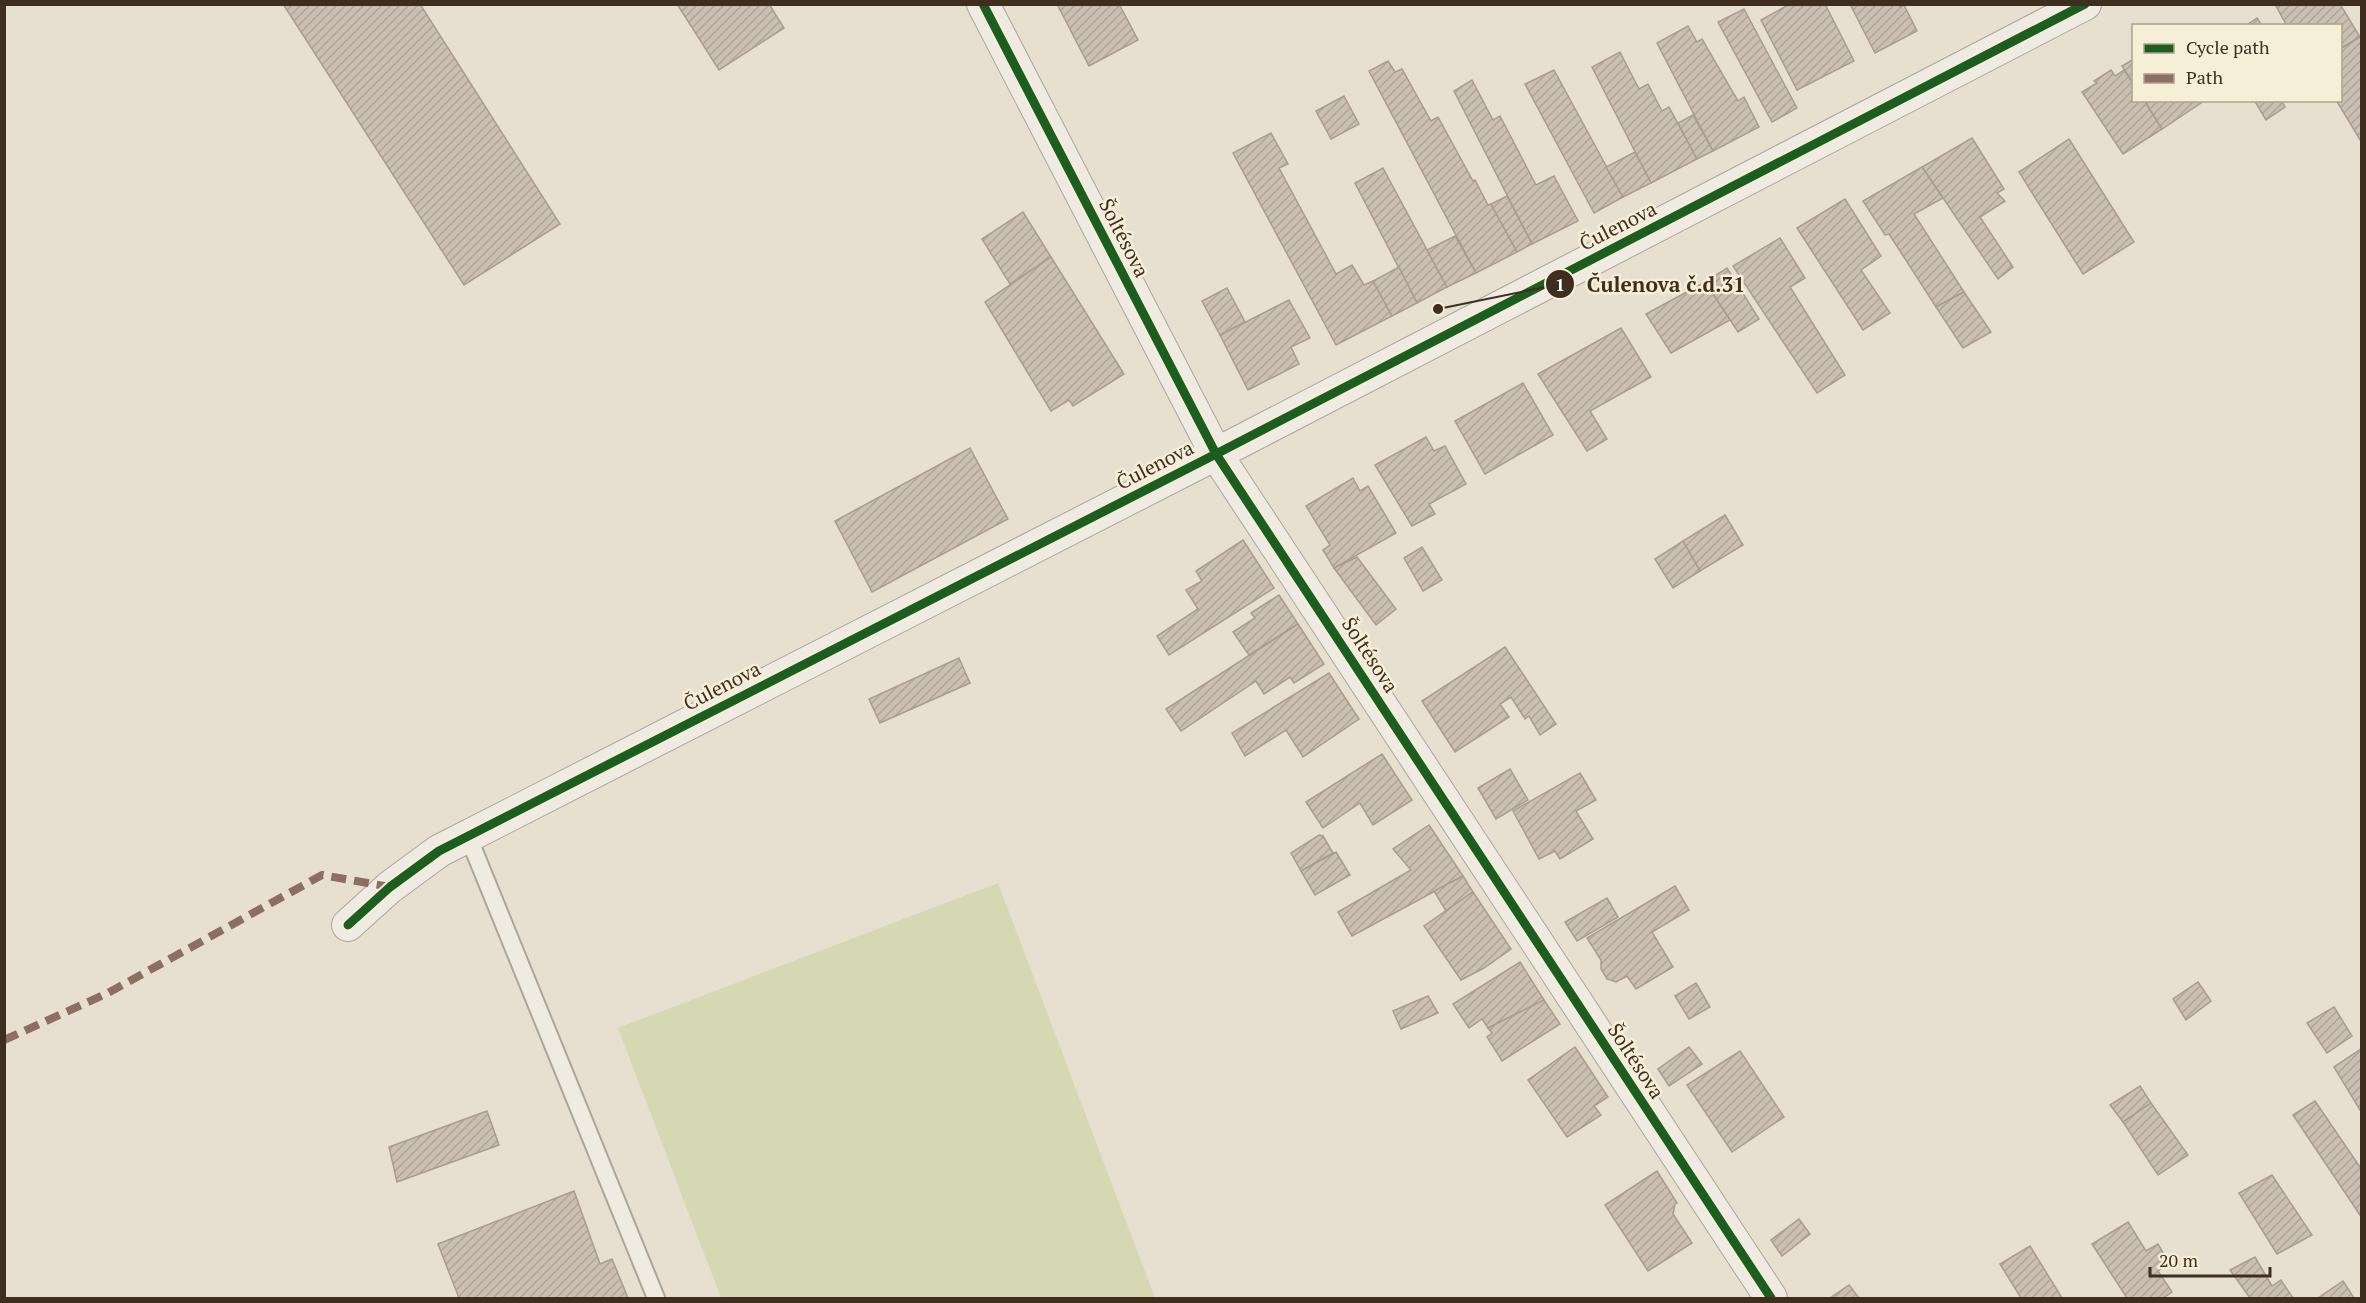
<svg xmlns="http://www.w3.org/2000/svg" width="2366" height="1303" viewBox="0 0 2366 1303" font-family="'PT Serif',serif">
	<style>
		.garden { fill: #d6d7b3 }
		.building { fill: url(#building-hatch); stroke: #a89c90; stroke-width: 1.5 }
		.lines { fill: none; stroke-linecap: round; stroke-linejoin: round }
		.lane-casing { stroke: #ada599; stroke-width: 20 }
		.street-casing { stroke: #ada599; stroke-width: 34 }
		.lane { stroke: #efebe3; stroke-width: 16 }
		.street { stroke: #efebe3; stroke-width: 32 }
		.quiet { stroke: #8d6e63; stroke-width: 8; stroke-dasharray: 15 8; stroke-linecap: butt }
		.cycleway-casing { stroke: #f7eed8; stroke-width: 13 }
		.cycleway { stroke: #1b5e20; stroke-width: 9 }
		.labels { text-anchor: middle; stroke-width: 5; stroke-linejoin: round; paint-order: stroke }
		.street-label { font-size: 20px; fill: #3d2e20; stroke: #f7eed8 }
		.leader { fill: none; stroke: #3d2e20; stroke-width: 2 }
		.callout-dot { fill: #3d2e20; stroke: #f7eed8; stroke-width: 2 }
		.mark-label { font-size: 18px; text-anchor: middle; font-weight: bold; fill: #fff }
		.callout-label { font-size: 21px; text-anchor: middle; font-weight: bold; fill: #3d2e20; stroke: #f7eed8; stroke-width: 5; stroke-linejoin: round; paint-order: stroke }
	</style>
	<defs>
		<pattern id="building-hatch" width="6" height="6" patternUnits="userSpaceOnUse" patternTransform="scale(1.5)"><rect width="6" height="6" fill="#cbbfb2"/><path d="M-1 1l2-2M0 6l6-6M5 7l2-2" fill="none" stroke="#afa499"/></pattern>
	</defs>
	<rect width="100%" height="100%" fill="#e7e0d1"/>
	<path class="garden" d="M998 883 1155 1298H721L618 1028Z"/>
	<g class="building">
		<path d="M283 4H420L560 224 464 285Z"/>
		<path d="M677 4H769L784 28 719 70Z"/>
		<path d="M1057 4H1119L1138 40 1089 66Z"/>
		<path d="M1790 4H1825L1854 61 1797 90 1761 20Z"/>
		<path d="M1850 4H1898L1900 7 1904 5 1917 31 1875 53Z"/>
		<path d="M2277 4H2340L2360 37 2340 49V26H2287L2276 6Z"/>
		<path d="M1744 9 1797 108 1772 122 1718 22Z"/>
		<path d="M2257 18 2262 26H2245Z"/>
		<path d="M1688 26 1697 42 1702 39 1738 101 1744 97 1759 127 1713 151 1657 43Z"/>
		<path d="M2360 37 2362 39V143L2336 100H2340V49Z"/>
		<path d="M1620 52 1639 89 1648 84 1662 111 1669 107 1697 159 1651 183 1592 67Z"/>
		<path d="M2134 59V85L2122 66Z"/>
		<path d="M1388 61 1395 72 1402 69 1431 121 1438 117 1473 181 1475 180 1488 205 1491 204 1517 252 1476 273 1369 71Z"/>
		<path d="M1554 70 1623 197 1594 213 1525 84Z"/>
		<path d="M2111 70 2115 76 2124 70 2134 85V100H2144L2162 129 2123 154 2082 92 2097 83 2094 81Z"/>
		<path d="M1472 80 1493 120 1500 116 1536 185 1554 176 1578 221 1532 244 1454 91Z"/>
		<path d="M1344 96 1359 124 1331 139 1316 111Z"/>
		<path d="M2144 100H2199L2201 103 2162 129Z"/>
		<path d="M2254 100H2281L2285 107 2266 120Z"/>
		<path d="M1693 115 1713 151 1697 159 1678 123Z"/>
		<path d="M1271 133 1288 164 1279 168 1336 274 1352 265 1364 285 1373 281 1392 316 1336 345 1233 153Z"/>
		<path d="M1972 138 2004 189 1997 193 2005 201 1980 217 2013 267 1998 279 1922 167Z"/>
		<path d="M2069 139 2134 242 2083 274 2019 172Z"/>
		<path d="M1635 152 1651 183 1623 197 1606 167Z"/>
		<path d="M1922 167 1943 198 1914 214 1964 292 1936 307 1889 234 1885 235 1863 201Z"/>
		<path d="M1383 168 1447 287 1417 303 1355 183Z"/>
		<path d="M1507 196 1532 244 1517 252 1491 204Z"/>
		<path d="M1845 199 1881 256 1861 270 1890 313 1863 330 1797 228Z"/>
		<path d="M1023 212 1051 257 1010 284 982 239Z"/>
		<path d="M1455 236 1476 273 1447 287 1427 250Z"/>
		<path d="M1780 238 1805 278 1790 287 1845 375 1817 393 1733 266Z"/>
		<path d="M1051 257 1124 374 1073 406 1069 400 1051 411 985 302Z"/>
		<path d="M1399 267 1417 303 1392 316 1373 281Z"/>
		<path d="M1727 268 1759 319 1738 332 1705 282Z"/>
		<path d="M1705 282 1730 320 1671 353 1646 314Z"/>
		<path d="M1227 288 1245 322 1220 335 1202 301Z"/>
		<path d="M1964 292 1991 332 1963 348 1936 307Z"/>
		<path d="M1289 300 1310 338 1291 347 1299 364 1248 390 1220 335Z"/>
		<path d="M1621 328 1651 377 1590 411 1607 439 1587 451 1538 374Z"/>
		<path d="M1523 383 1553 435 1485 474 1455 421Z"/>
		<path d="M1426 437 1434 451 1445 446 1466 484 1429 504 1435 514 1412 526 1375 465Z"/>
		<path d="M970 448 1008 519 872 592 835 521Z"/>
		<path d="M1353 478 1360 491 1368 486 1396 533 1334 568 1323 550 1330 545 1306 506Z"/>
		<path d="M1725 515 1743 545 1700 571 1683 541Z"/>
		<path d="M1243 540 1274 588 1169 655 1157 636 1198 609 1186 590 1202 581 1196 571Z"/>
		<path d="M1683 541 1700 571 1673 588 1655 559Z"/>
		<path d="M1422 547 1442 580 1423 591 1404 558Z"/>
		<path d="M1357 557 1396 609 1376 625 1334 568Z"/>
		<path d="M1279 595 1298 624 1249 655 1233 632 1255 618 1251 613Z"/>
		<path d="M1298 624 1324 664 1294 683 1290 677 1264 694 1256 681 1181 731 1166 709Z"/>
		<path d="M1505 647 1556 724 1540 735 1529 716 1525 719 1511 697 1500 704 1509 717 1455 752 1422 701Z"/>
		<path d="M959 658 970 683 880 723 869 699Z"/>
		<path d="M1329 673 1359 719 1303 757 1286 730 1245 756 1232 733Z"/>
		<path d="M1382 754 1412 800 1373 825 1360 803 1323 828 1306 802Z"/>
		<path d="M1510 769 1528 800 1496 819 1478 788Z"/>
		<path d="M1580 773 1596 800 1576 811 1593 839 1560 859 1555 851 1539 859 1513 811Z"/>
		<path d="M1429 825 1463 876 1352 936 1338 912 1411 870 1393 849Z"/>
		<path d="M1319 835 1323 836 1333 853 1301 871 1291 853Z"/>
		<path d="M1336 852 1350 875 1315 895 1301 871Z"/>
		<path d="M1463 876 1473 892 1446 911 1434 891Z"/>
		<path d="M1675 886 1689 910 1652 932 1673 967 1636 989 1627 976 1616 982 1607 979 1601 969V960L1587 938Z"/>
		<path d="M1473 892 1511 949 1484 968 1461 980 1424 926Z"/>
		<path d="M1607 898 1618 917 1577 941 1565 922Z"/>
		<path d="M1520 962 1544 1000 1488 1028 1482 1019 1469 1028 1453 1004Z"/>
		<path d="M2198 982 2211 1001 2186 1020 2173 999Z"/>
		<path d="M1696 983 1710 1007 1689 1019 1675 996Z"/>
		<path d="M1428 996 1438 1013 1401 1029 1393 1011Z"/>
		<path d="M1544 1000 1560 1024 1502 1061 1487 1037 1492 1033 1488 1028Z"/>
		<path d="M2334 1007 2352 1036 2327 1053 2307 1023Z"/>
		<path d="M1575 1047 1608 1097 1594 1106 1601 1115 1567 1137 1528 1080Z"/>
		<path d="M1689 1047 1702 1064 1669 1086 1658 1069Z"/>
		<path d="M2361 1049 2362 1108 2360 1110 2334 1067Z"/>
		<path d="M1740 1051 1784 1117 1732 1152 1687 1085Z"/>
		<path d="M2140 1086 2151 1103 2123 1122 2110 1105Z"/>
		<path d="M2315 1101 2362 1170V1218L2293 1115Z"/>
		<path d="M2151 1103 2188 1155 2158 1175 2123 1122Z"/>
		<path d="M487 1111 499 1145 397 1182 389 1147Z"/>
		<path d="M1657 1171 1677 1203 1675 1204 1673 1214 1692 1243 1648 1271 1605 1205Z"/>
		<path d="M2272 1175 2312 1235 2277 1254 2239 1193Z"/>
		<path d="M574 1191 600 1264 612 1259 628 1298H459L438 1244Z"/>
		<path d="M1799 1219 1810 1234 1782 1256 1771 1240Z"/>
		<path d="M2128 1222 2146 1251 2158 1244 2169 1263 2158 1271 2172 1292 2163 1298H2127L2092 1244Z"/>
		<path d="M2030 1246 2062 1298H2021L2000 1264Z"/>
		<path d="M2255 1257 2272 1286 2281 1280 2293 1298H2250L2230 1270Z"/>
		<path d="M2343 1281 2354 1298H2318Z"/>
		<path d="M1849 1285 1859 1298H1830L1843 1289Z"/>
	</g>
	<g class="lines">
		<g class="lane-casing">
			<path id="lane" d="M468 836 656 1298"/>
		</g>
		<g class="street-casing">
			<g id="street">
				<path d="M983 4 1216 454 1771 1298"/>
				<path d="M348 925 390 887 439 851 1216 454 2085 4"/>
			</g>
		</g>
		<use href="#lane" class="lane"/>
		<use href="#street" class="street"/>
		<path class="quiet" d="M4 1040 108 993 322 875 390 887"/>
		<g class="cycleway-casing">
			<g id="cycleway">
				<path d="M983 4 1216 454 1771 1298"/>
				<path d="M348 925 390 887 439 851 1216 454 2085 4"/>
			</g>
		</g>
		<use href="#cycleway" class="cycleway"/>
	</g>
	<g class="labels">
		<g class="street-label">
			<text transform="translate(1618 226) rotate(-27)" y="7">Čulenova</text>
			<text transform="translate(1124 238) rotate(63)" y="7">Šoltésova</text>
			<text transform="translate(1155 465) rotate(-27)" y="7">Čulenova</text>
			<text transform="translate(1370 655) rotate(57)" y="7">Šoltésova</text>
			<text transform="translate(722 686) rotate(-27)" y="7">Čulenova</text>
			<text transform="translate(1636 1061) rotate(57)" y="7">Šoltésova</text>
		</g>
	</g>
	<path class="leader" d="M1438 309L1560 284"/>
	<g class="callout-dot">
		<circle cx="1438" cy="309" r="6"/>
		<circle cx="1560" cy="284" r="15"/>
	</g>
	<g class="mark-label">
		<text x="1560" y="291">1</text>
	</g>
	<g class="callout-label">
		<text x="1666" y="292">Čulenova č.d.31</text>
	</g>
	<rect width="2366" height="1303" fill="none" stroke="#3d2e20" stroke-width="12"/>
	<rect x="2132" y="24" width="210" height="78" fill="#f7eed8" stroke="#ada18e" stroke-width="1.5"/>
	<rect x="2144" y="44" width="30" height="9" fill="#1b5e20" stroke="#ada18e" stroke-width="1.5"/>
	<text x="2186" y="54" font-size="18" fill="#3d2e20">Cycle path</text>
	<rect x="2144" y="74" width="30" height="9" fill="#8d6e63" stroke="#ada18e" stroke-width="1.5"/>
	<text x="2186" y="84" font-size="18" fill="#3d2e20">Path</text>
	<path d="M2150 1267v9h120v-9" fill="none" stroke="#3d2e20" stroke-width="3"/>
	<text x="2159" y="1267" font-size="18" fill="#3d2e20" stroke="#f7eed8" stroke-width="4.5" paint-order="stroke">20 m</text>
</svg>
